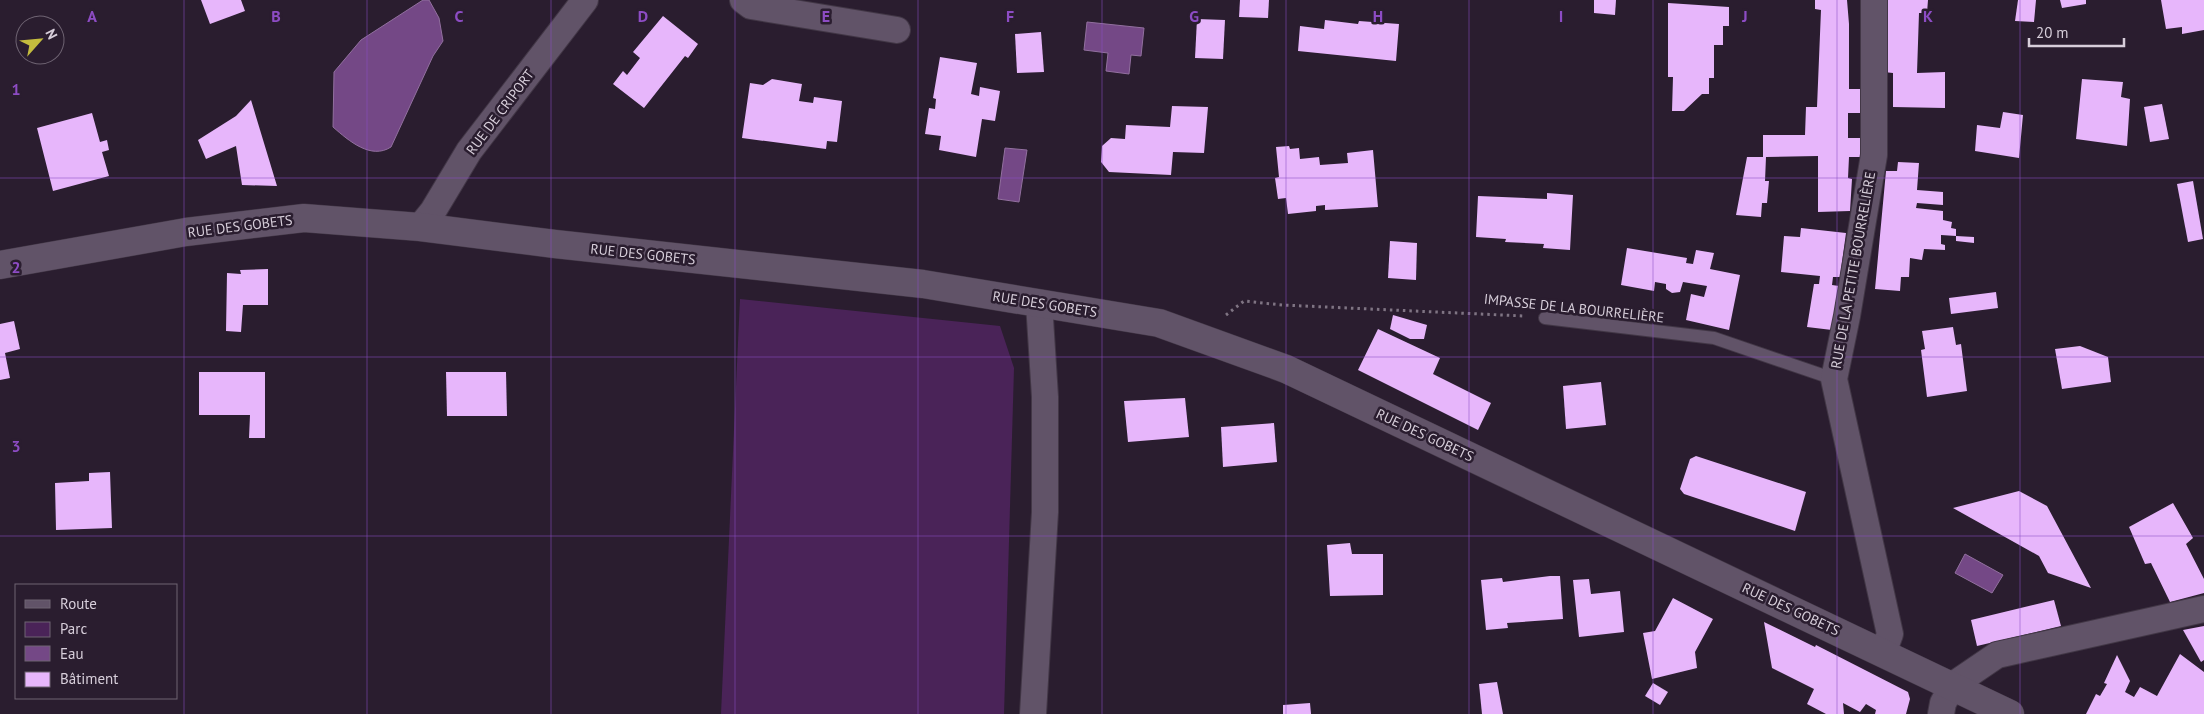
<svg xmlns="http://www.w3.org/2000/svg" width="2204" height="714" viewBox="0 0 2204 714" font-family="'PT Sans',sans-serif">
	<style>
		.green { fill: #4a2358 }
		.water { fill: #744886; stroke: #92709f }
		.building { fill: #e7b6fb }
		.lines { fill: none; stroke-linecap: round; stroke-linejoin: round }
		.service-casing { stroke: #423746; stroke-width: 14 }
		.minor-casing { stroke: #423746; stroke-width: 28 }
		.secondary-casing { stroke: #423746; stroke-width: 29 }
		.path { stroke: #7f7483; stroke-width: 3; stroke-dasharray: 2.5 4; stroke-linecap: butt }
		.service { stroke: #615368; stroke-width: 12 }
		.minor { stroke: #615368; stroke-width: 26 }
		.secondary { stroke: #615368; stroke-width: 28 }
		.grid { fill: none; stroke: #8d4cc4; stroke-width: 1; stroke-opacity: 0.55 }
		.labels { text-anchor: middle; stroke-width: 5; stroke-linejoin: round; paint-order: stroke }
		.street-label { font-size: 14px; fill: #d7ceda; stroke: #2a1d2f }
		.grid-label { font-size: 16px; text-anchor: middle; font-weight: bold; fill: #8d4cc4; stroke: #2a1d2f; stroke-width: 5; stroke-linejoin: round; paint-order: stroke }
	</style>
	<rect width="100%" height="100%" fill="#2a1d2f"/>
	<path class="green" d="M740 299 1000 326 1014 368 1004 714H721Z"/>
	<g class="water">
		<path d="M423 0H429L439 18 443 41 433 56 391 147C371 160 349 141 333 127L334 72 361 40Z"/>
		<path d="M1087 22 1144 28 1141 56 1131 55 1129 74 1106 71 1108 53 1084 50Z"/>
		<path d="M1005 148 1027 150 1019 202 998 199Z"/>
		<path d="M1965 554 2003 575 1992 593 1955 573Z"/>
	</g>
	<g class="building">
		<path d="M201 0H241L245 11 210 24Z"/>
		<path d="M1240 0H1269L1268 18 1239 17Z"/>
		<path d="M1594 0H1616L1615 15 1594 13Z"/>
		<path d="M1815 0H1847L1849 24V89H1863V113H1848V138H1861L1860 157H1849L1848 178 1852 179 1850 211 1818 212V156L1766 157 1765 181H1769L1767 203H1762L1761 217 1736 215 1747 157H1763V135H1805L1806 107H1817L1821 10 1815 9Z"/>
		<path d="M1884 0H1928L1927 13H1919L1917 73 1945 72V108L1893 107V73L1884 72Z"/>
		<path d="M2018 0H2036L2034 22 2015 21Z"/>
		<path d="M2060 0H2086V4L2062 8Z"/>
		<path d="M2161 0H2204V30L2182 34V27L2166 29Z"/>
		<path d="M1668 3 1729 7V26H1723V45H1714V78H1709V94H1702L1684 111H1672L1673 77H1668Z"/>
		<path d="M663 16 698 44 688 58 685 56 644 108 613 84 623 71 627 75 640 58 633 52Z"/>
		<path d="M1197 19 1225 20 1223 59 1195 58Z"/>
		<path d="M1325 20 1358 24 1359 21 1399 24 1396 61 1298 51 1300 26 1324 29Z"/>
		<path d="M1041 32 1044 72 1017 73 1015 34Z"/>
		<path d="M940 57 977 63 971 94 979 96 980 87 1000 91 995 121 982 119 976 157 939 150 941 136 925 134 929 108 935 109 936 99 933 98Z"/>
		<path d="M772 79 802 84 799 101 813 103 814 97 842 101 837 142 827 141 826 149 742 138 750 83 763 85Z"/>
		<path d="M2082 79 2123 82 2121 97 2130 99 2127 146 2076 139Z"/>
		<path d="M251 100 277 186 242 185 236 146 206 159 198 140 236 116Z"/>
		<path d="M2162 104 2169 139 2150 142 2144 107Z"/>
		<path d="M1172 106 1208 107 1204 153 1173 152 1171 175 1109 172 1101 162 1102 146 1111 138 1125 139 1126 125 1170 127Z"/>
		<path d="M2003 112 2023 115 2019 158 1975 151 1977 125 2000 128Z"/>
		<path d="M92 113 100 142 107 140 109 150 102 152 109 176 53 191 37 128Z"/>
		<path d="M1289 146 1290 149 1299 148 1300 159 1319 157 1320 165 1348 163 1347 153 1373 150 1378 207 1325 210V205L1316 206V211L1288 214 1286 198 1278 199 1275 178 1279 177 1276 147Z"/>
		<path d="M1898 162 1919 163 1917 190 1943 192V205L1917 203 1916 208 1943 211V220L1952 222 1951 228 1956 229V236L1941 235V244L1945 245V250L1924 249 1922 260 1910 258 1909 277H1901L1900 291 1875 289 1886 171H1897Z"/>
		<path d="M2193 181 2203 239 2188 242 2177 184Z"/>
		<path d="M1547 193 1573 195 1570 250 1543 248 1544 244 1505 242 1506 239 1476 237 1478 196 1547 199Z"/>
		<path d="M1801 228 1846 233 1840 277H1833L1832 285 1839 286 1832 330 1807 327 1814 284H1819L1820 276 1781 272 1784 236 1800 237Z"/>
		<path d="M1956 236 1974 237V243L1956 241Z"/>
		<path d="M1390 241 1417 243 1416 280 1388 278Z"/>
		<path d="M1627 248 1687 258 1686 263 1693 264 1696 250 1714 253 1710 269 1740 275 1729 330 1686 320 1691 294 1704 297 1707 286 1683 282 1680 292 1672 293 1666 289V284L1655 282 1654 291 1621 285Z"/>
		<path d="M268 269V305H243L241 332 226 331 227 273 241 274 240 270Z"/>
		<path d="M1996 292 1998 308 1951 314 1949 298Z"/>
		<path d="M1393 315 1427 325 1424 339H1410L1390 329Z"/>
		<path d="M14 321 20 349 5 353 10 378 0 380V324Z"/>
		<path d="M1953 327 1956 345 1961 344 1967 391 1927 397 1921 350 1925 349 1922 331Z"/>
		<path d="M1378 329 1440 358 1433 374 1491 403 1478 430 1358 370Z"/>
		<path d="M2080 346 2108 357 2111 382 2062 389 2055 349Z"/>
		<path d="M199 372H265V438H249L250 415H199Z"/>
		<path d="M446 372H506L507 416H447Z"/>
		<path d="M1601 382 1606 425 1566 429 1563 386Z"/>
		<path d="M1185 398 1189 437 1128 442 1124 401Z"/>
		<path d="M1274 423 1277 462 1223 467 1221 427Z"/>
		<path d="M1696 456 1806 492 1795 531 1684 494 1680 489 1690 459Z"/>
		<path d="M110 472 112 528 56 530 55 483 89 481V473Z"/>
		<path d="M2019 491 2047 506 2091 588 2048 573 2039 556 1953 508Z"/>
		<path d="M2173 503 2193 538 2186 544 2204 579V593L2170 602 2151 563 2145 564 2129 527Z"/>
		<path d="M1350 543 1352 554H1383V595L1330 596 1327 545Z"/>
		<path d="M1550 576H1560L1563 619 1507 623 1508 628 1486 630 1481 580 1502 578 1503 582Z"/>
		<path d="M1589 579 1591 594 1620 591 1624 632 1579 637 1573 580Z"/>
		<path d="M1673 598 1713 619 1695 652 1697 668 1652 679 1643 633 1655 631Z"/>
		<path d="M2054 600 2061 626 1977 646 1971 620Z"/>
		<path d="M1764 622 1815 647 1816 645 1908 692 1910 699 1906 714H1875L1876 710 1866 704 1860 712 1843 703 1844 714H1826L1807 704 1814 689 1772 668Z"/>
		<path d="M2204 626V660L2201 662 2183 630Z"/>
		<path d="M2180 654 2204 672V714H2086L2096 694 2100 696 2107 684 2104 683 2117 655 2130 681 2125 692 2134 697 2140 687 2157 696Z"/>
		<path d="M1497 682 1503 714H1482L1479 684Z"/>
		<path d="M1653 683 1668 692 1660 705 1645 696Z"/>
		<path d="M1310 703 1311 714H1283V705Z"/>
	</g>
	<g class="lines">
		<g class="service-casing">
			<path id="service" d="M1545 318 1714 338 1834 379"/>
		</g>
		<g class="minor-casing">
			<g id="minor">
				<path d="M743 0 751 6 897 30"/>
				<path d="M1874 0V155L1847 316 1834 379 1890 634 1883 653"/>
				<path d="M420 227 433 211 469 151 585 0"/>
				<path d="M1033 714 1045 512V397L1039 303"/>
				<path d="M1941 714 1943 703 1953 685 1997 655 2204 609"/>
			</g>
		</g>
		<g class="secondary-casing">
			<path id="secondary" d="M0 265 186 232 304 218 420 227 555 244 923 284 1159 323 1286 369 2010 714"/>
		</g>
		<path class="path" d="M1226 315 1244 301 1282 305 1524 316"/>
		<use href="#service" class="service"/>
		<use href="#minor" class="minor"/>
		<use href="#secondary" class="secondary"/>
	</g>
	<path class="grid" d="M184 0V714M367 0V714M551 0V714M735 0V714M918 0V714M1102 0V714M1286 0V714M1469 0V714M1653 0V714M1837 0V714M2020 0V714M0 178H2204M0 357H2204M0 536H2204"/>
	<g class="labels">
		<g class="street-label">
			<text transform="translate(500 112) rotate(-53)" y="5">RUE DE CRIPORT</text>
			<text transform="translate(240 226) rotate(-7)" y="5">RUE DES GOBETS</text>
			<text transform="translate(643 254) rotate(6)" y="5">RUE DES GOBETS</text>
			<text transform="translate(1853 270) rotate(-80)" y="5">RUE DE LA PETITE BOURRELIÈRE</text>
			<text transform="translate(1045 304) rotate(9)" y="5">RUE DES GOBETS</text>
			<text transform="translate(1574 308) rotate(6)" y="5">IMPASSE DE LA BOURRELIÈRE</text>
			<text transform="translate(1425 435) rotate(25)" y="5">RUE DES GOBETS</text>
			<text transform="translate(1791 609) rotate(25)" y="5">RUE DES GOBETS</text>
		</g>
	</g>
	<g class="grid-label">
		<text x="92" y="22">A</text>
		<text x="276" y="22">B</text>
		<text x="459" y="22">C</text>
		<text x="643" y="22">D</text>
		<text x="826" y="22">E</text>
		<text x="1010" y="22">F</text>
		<text x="1194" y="22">G</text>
		<text x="1378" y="22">H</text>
		<text x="1561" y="22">I</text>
		<text x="1745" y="22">J</text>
		<text x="1928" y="22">K</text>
		<text x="16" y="95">1</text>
		<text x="16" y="273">2</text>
		<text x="16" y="452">3</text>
	</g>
	<rect x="15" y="584" width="162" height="115" fill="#2a1d2f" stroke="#6f6473"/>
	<rect x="25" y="600" width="25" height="8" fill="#615368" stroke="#6f6473"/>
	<text x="60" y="609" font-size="15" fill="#d7ceda">Route</text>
	<rect x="25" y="622" width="25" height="15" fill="#4a2358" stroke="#6f6473"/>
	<text x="60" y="634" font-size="15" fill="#d7ceda">Parc</text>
	<rect x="25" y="646" width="25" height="15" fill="#744886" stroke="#6f6473"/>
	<text x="60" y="659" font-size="15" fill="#d7ceda">Eau</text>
	<rect x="25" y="672" width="25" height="15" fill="#e7b6fb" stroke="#6f6473"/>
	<text x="60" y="684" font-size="15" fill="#d7ceda">Bâtiment</text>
	<g transform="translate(40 40) rotate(63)"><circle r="24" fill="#2a1d2f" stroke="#6f6473"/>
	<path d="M0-4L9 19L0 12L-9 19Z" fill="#c4bc3e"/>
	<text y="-8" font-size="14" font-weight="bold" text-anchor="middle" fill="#d7ceda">N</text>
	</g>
	<path d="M2029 38v8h95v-8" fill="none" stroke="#d7ceda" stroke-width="2.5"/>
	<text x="2036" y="38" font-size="15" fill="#d7ceda" stroke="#2a1d2f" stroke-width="4" paint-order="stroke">20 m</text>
</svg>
